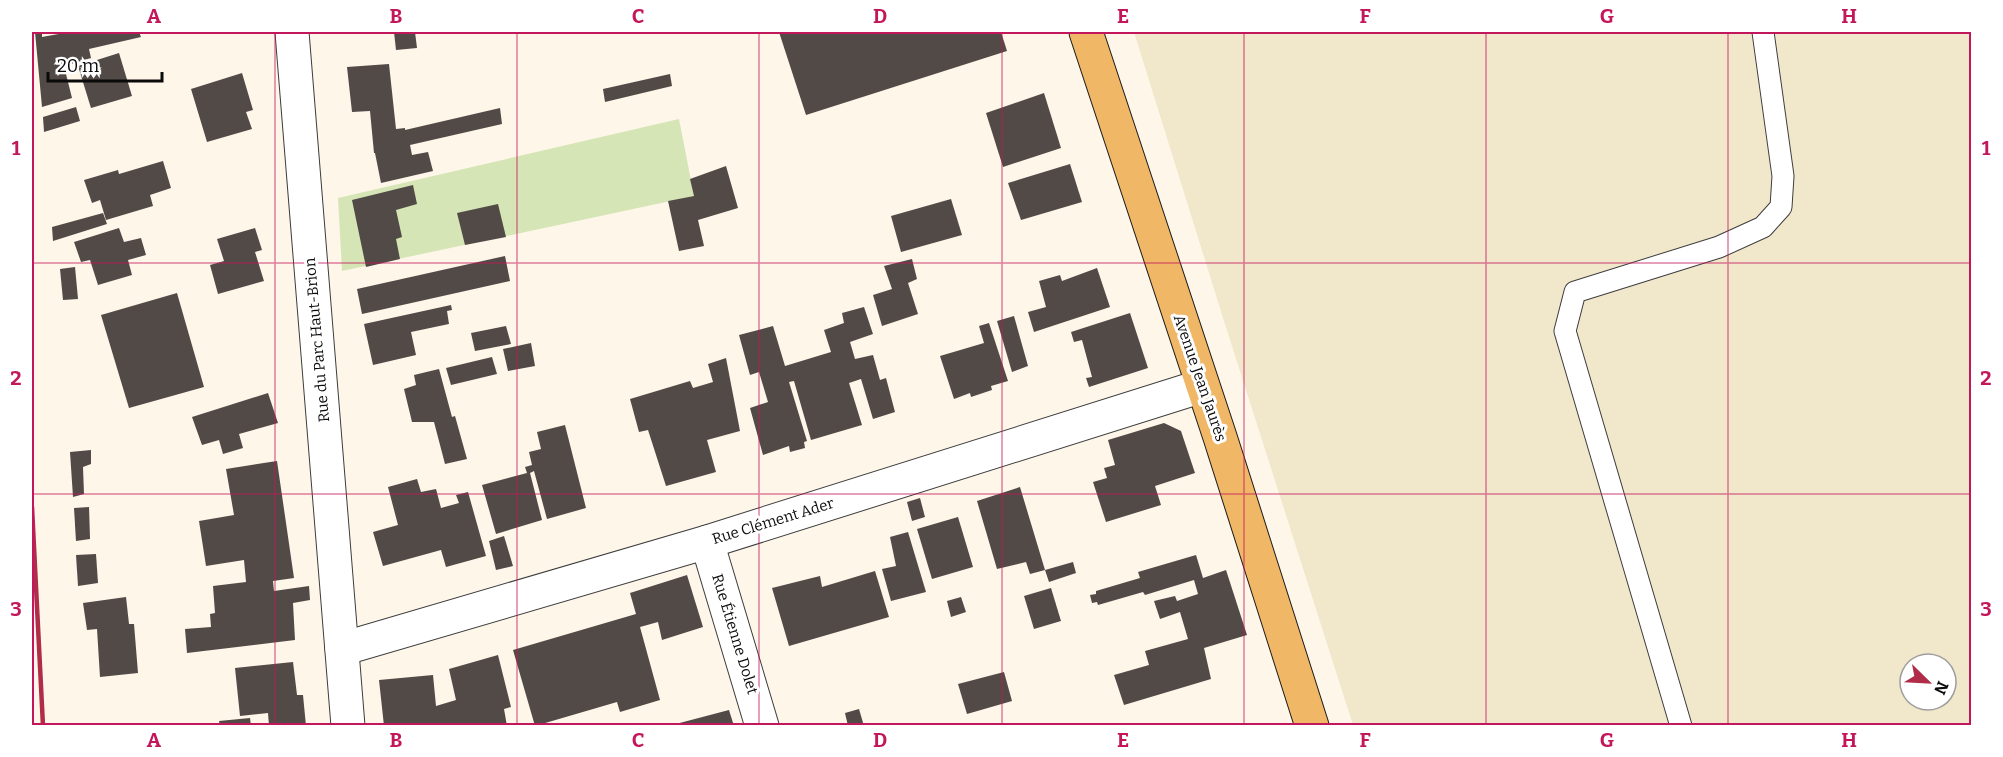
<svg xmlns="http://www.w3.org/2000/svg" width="2003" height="757" viewBox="0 0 2003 757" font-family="Bitter,serif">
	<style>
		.farmland { fill: #f1e7cb; fill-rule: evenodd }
		.green { fill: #d6e5b5 }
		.building { fill: #524a47 }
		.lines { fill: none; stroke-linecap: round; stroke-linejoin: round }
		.lane-casing { stroke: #3d3d3d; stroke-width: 23 }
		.street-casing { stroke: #3d3d3d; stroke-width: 35 }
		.primary-casing { stroke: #1b1b1b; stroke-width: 35 }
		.lane { stroke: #fff; stroke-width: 21 }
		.street { stroke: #fff; stroke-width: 33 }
		.primary { stroke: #f0b766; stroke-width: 33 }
		.rail { stroke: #b02c49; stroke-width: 4.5 }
		.grid { fill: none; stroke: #c2185b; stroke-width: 1.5; stroke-opacity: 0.55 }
		.labels { text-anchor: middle; stroke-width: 6; stroke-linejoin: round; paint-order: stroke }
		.street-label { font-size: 15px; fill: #0a0a0a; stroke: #fff }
		.neatline { fill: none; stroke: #c2185b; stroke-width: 2 }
		.grid-label { font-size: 20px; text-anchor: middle; font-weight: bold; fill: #c2185b }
	</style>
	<rect width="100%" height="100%" fill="#fef6e9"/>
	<path class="farmland" d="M1134 32H1971V725H1353L1224 321ZM1910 664H1946V700H1910Z"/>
	<path class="green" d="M679 119 694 196 342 271 338 198Z"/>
	<g class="building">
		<path d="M35 32H42V37L64 33 63 32H139L141 37 89 49 91 58 64 66 72 98 42 107Z"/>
		<path d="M394 32H415L417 48 396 50Z"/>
		<path d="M779 32H1001L1007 51 806 115Z"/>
		<path d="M119 53 132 96 91 108 78 66Z"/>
		<path d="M389 64 396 129 405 128V130L500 108 502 124 410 145 412 155 428 152 433 171 381 183 375 153H374L370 111 352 112 347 67Z"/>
		<path d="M242 73 253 110 246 112 252 129 207 142 191 89Z"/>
		<path d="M670 74 672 86 605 102 603 89Z"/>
		<path d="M1044 93 1061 148 1003 167 986 113Z"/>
		<path d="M76 107 80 121 44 132 43 117Z"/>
		<path d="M163 161 171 188 150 195 153 206 106 220 100 200 92 203 84 180 118 170 119 174Z"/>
		<path d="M1070 164 1082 202 1021 220 1008 183Z"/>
		<path d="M726 166 738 208 698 220 704 246 679 251 668 201 694 196 690 179Z"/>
		<path d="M413 185 417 204 396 210 402 237 396 239 400 259 366 267 352 200Z"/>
		<path d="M951 199 962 235 901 252 891 216Z"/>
		<path d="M498 204 506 237 465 245 457 213Z"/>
		<path d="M103 213 107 224 53 241 52 227Z"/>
		<path d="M119 228 124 242 141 238 146 255 128 260 132 275 98 285 90 260 81 262 74 242Z"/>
		<path d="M255 228 262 250 255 252 264 281 218 294 210 265 224 261 217 239Z"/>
		<path d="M505 256 510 281 362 314 357 289Z"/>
		<path d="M912 259 917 279 908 283 918 314 882 326 873 295 892 289 884 266Z"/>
		<path d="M75 267 78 299 63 300 60 269Z"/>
		<path d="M1097 268 1110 307 1034 332 1028 312 1046 307 1039 281 1060 275 1062 281Z"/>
		<path d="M177 293 204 387 129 408 101 315Z"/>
		<path d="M451 305 452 310 447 311 449 324 411 332 416 355 373 365 364 324Z"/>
		<path d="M864 307 873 334 850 342 855 359 873 355 880 380 886 378 895 412 873 419 861 379 849 383 862 425 811 440 794 381 789 382 807 441 804 442 805 448 790 452 789 446 763 455 750 408 768 402 759 372 750 375 739 335 773 326 785 366 831 352 824 330 844 323 842 313Z"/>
		<path d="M1130 313 1148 368 1089 387 1086 378 1092 377 1082 340 1074 342 1071 332Z"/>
		<path d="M1014 316 1028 366 1012 372 997 321Z"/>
		<path d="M989 323 1008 381 991 386 992 390 971 397 970 393 954 399 940 356 984 343 979 326Z"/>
		<path d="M506 326 511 344 475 351 471 333Z"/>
		<path d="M531 343 535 366 508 371 503 349Z"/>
		<path d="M492 357 497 374 451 385 446 368Z"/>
		<path d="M726 358 740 431 707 440 716 472 666 486 648 430 639 432 630 399 690 381 693 388 713 382 708 364Z"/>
		<path d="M439 369 452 417 455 416 467 459 445 464 434 422H412L404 389 416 385 414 375Z"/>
		<path d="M268 393 278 423 239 434 243 448 223 454 219 440 202 445 192 417Z"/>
		<path d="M1164 423 1181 431 1195 473 1155 486 1161 505 1106 522 1093 482 1107 478 1104 468 1115 465 1108 440Z"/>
		<path d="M565 425 586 508 547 519 534 471 530 473 542 520 496 534 482 485 527 473 525 467 532 465 529 452 541 449 537 432Z"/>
		<path d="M91 450V464L83 467 84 494 73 497 70 452Z"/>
		<path d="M277 461 294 578 273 581 274 591 309 586 310 600 293 603 295 640 187 653 185 629 211 627 210 614 215 613 213 586 246 582 244 560 206 566 199 521 234 515 226 469Z"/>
		<path d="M417 479 421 492 436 489 441 508 459 503 456 495 468 492 486 556 446 567 441 550 383 566 373 532 398 525 388 487Z"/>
		<path d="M1020 487 1045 570 1030 574 1026 562 997 569 977 501Z"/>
		<path d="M920 498 925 517 912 521 907 502Z"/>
		<path d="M89 507 90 539 76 541 74 508Z"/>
		<path d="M958 517 973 567 932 579 917 529Z"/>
		<path d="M908 532 926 592 891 601 882 569 896 566 890 537Z"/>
		<path d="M504 536 513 566 496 570 489 541Z"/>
		<path d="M96 554 98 583 78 586 76 555Z"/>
		<path d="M1196 555 1203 578 1226 570 1247 635 1204 648 1211 679 1124 705 1114 675 1149 665 1145 651 1188 639 1180 612 1160 619 1154 601 1175 596 1177 601 1198 594 1194 580 1145 595 1143 592 1098 605 1097 602 1092 603 1090 595 1096 594V591L1140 578 1138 572Z"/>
		<path d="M1073 562 1076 573 1049 582 1045 570Z"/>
		<path d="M875 571 889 617 789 646 772 588 820 576 822 587Z"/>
		<path d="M687 575 703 627 662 640 658 622 640 627 660 700 620 712 617 702 535 726 513 650 636 614 630 593Z"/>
		<path d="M1051 588 1061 621 1034 629 1024 596Z"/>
		<path d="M126 597 129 624H134L138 673 100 677 97 629 87 630 83 603Z"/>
		<path d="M961 597 966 612 951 617 947 601Z"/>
		<path d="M498 655 511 707 504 709 507 726H384L379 680 433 675 436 706 456 700 449 669Z"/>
		<path d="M293 662 297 695H303L306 726H269L268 713 240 716 235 668Z"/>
		<path d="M1004 672 1012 701 967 714 958 684Z"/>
		<path d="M859 709 864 726H848L845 713Z"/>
		<path d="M729 710 734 726H672V725Z"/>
		<path d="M250 718 251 726H220L219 721Z"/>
	</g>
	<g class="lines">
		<g class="lane-casing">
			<path id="lane" d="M1681 726 1565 331 1575 292 1719 247 1763 227 1781 207 1783 176 1763 32"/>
		</g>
		<g class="street-casing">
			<g id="street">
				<path d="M292 32 348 726"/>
				<path d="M707 542 762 726"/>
				<path d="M342 649 707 542 1202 386"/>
			</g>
		</g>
		<g class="primary-casing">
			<path id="primary" d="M1086 32 1220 437 1312 726"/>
		</g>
		<use href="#lane" class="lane"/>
		<use href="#street" class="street"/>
		<use href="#primary" class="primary"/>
		<path class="rail" d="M32 507 43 726"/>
	</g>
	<path class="grid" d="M275 32V726M517 32V726M759 32V726M1002 32V726M1244 32V726M1486 32V726M1728 32V726M32 263H1972M32 494H1972"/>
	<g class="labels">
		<g class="street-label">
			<text transform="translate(317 340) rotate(-95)" y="5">Rue du Parc Haut-Brion</text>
			<text transform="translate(1200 378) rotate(71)" y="5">Avenue Jean Jaurès</text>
			<text transform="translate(773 521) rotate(-17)" y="5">Rue Clément Ader</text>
			<text transform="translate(735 634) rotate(73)" y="5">Rue Étienne Dolet</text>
		</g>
	</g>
	<rect width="2003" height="757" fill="none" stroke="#ffffff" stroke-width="66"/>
	<g transform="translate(1928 682) rotate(114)"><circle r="28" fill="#ffffff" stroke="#9d9d9d" stroke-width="1.5"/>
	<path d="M0-4.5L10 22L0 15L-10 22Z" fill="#b02c49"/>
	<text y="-9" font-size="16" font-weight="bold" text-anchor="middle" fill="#0a0a0a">N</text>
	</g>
	<path d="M48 72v9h114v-9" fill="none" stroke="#0a0a0a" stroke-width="3"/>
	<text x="57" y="72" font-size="18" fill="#0a0a0a" stroke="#ffffff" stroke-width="4.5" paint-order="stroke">20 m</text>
	<rect x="33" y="33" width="1937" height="691" class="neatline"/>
	<g class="grid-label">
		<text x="154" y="23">A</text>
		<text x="396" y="23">B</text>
		<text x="638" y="23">C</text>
		<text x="880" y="23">D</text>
		<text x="1123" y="23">E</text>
		<text x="1365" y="23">F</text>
		<text x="1607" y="23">G</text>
		<text x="1849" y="23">H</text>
		<text x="16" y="155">1</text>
		<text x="1986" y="155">1</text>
		<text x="16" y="385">2</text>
		<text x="1986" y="385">2</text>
		<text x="16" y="616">3</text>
		<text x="1986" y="616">3</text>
		<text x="154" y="747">A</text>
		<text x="396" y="747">B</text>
		<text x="638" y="747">C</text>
		<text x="880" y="747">D</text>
		<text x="1123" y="747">E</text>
		<text x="1365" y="747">F</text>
		<text x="1607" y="747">G</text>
		<text x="1849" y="747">H</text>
	</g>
</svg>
